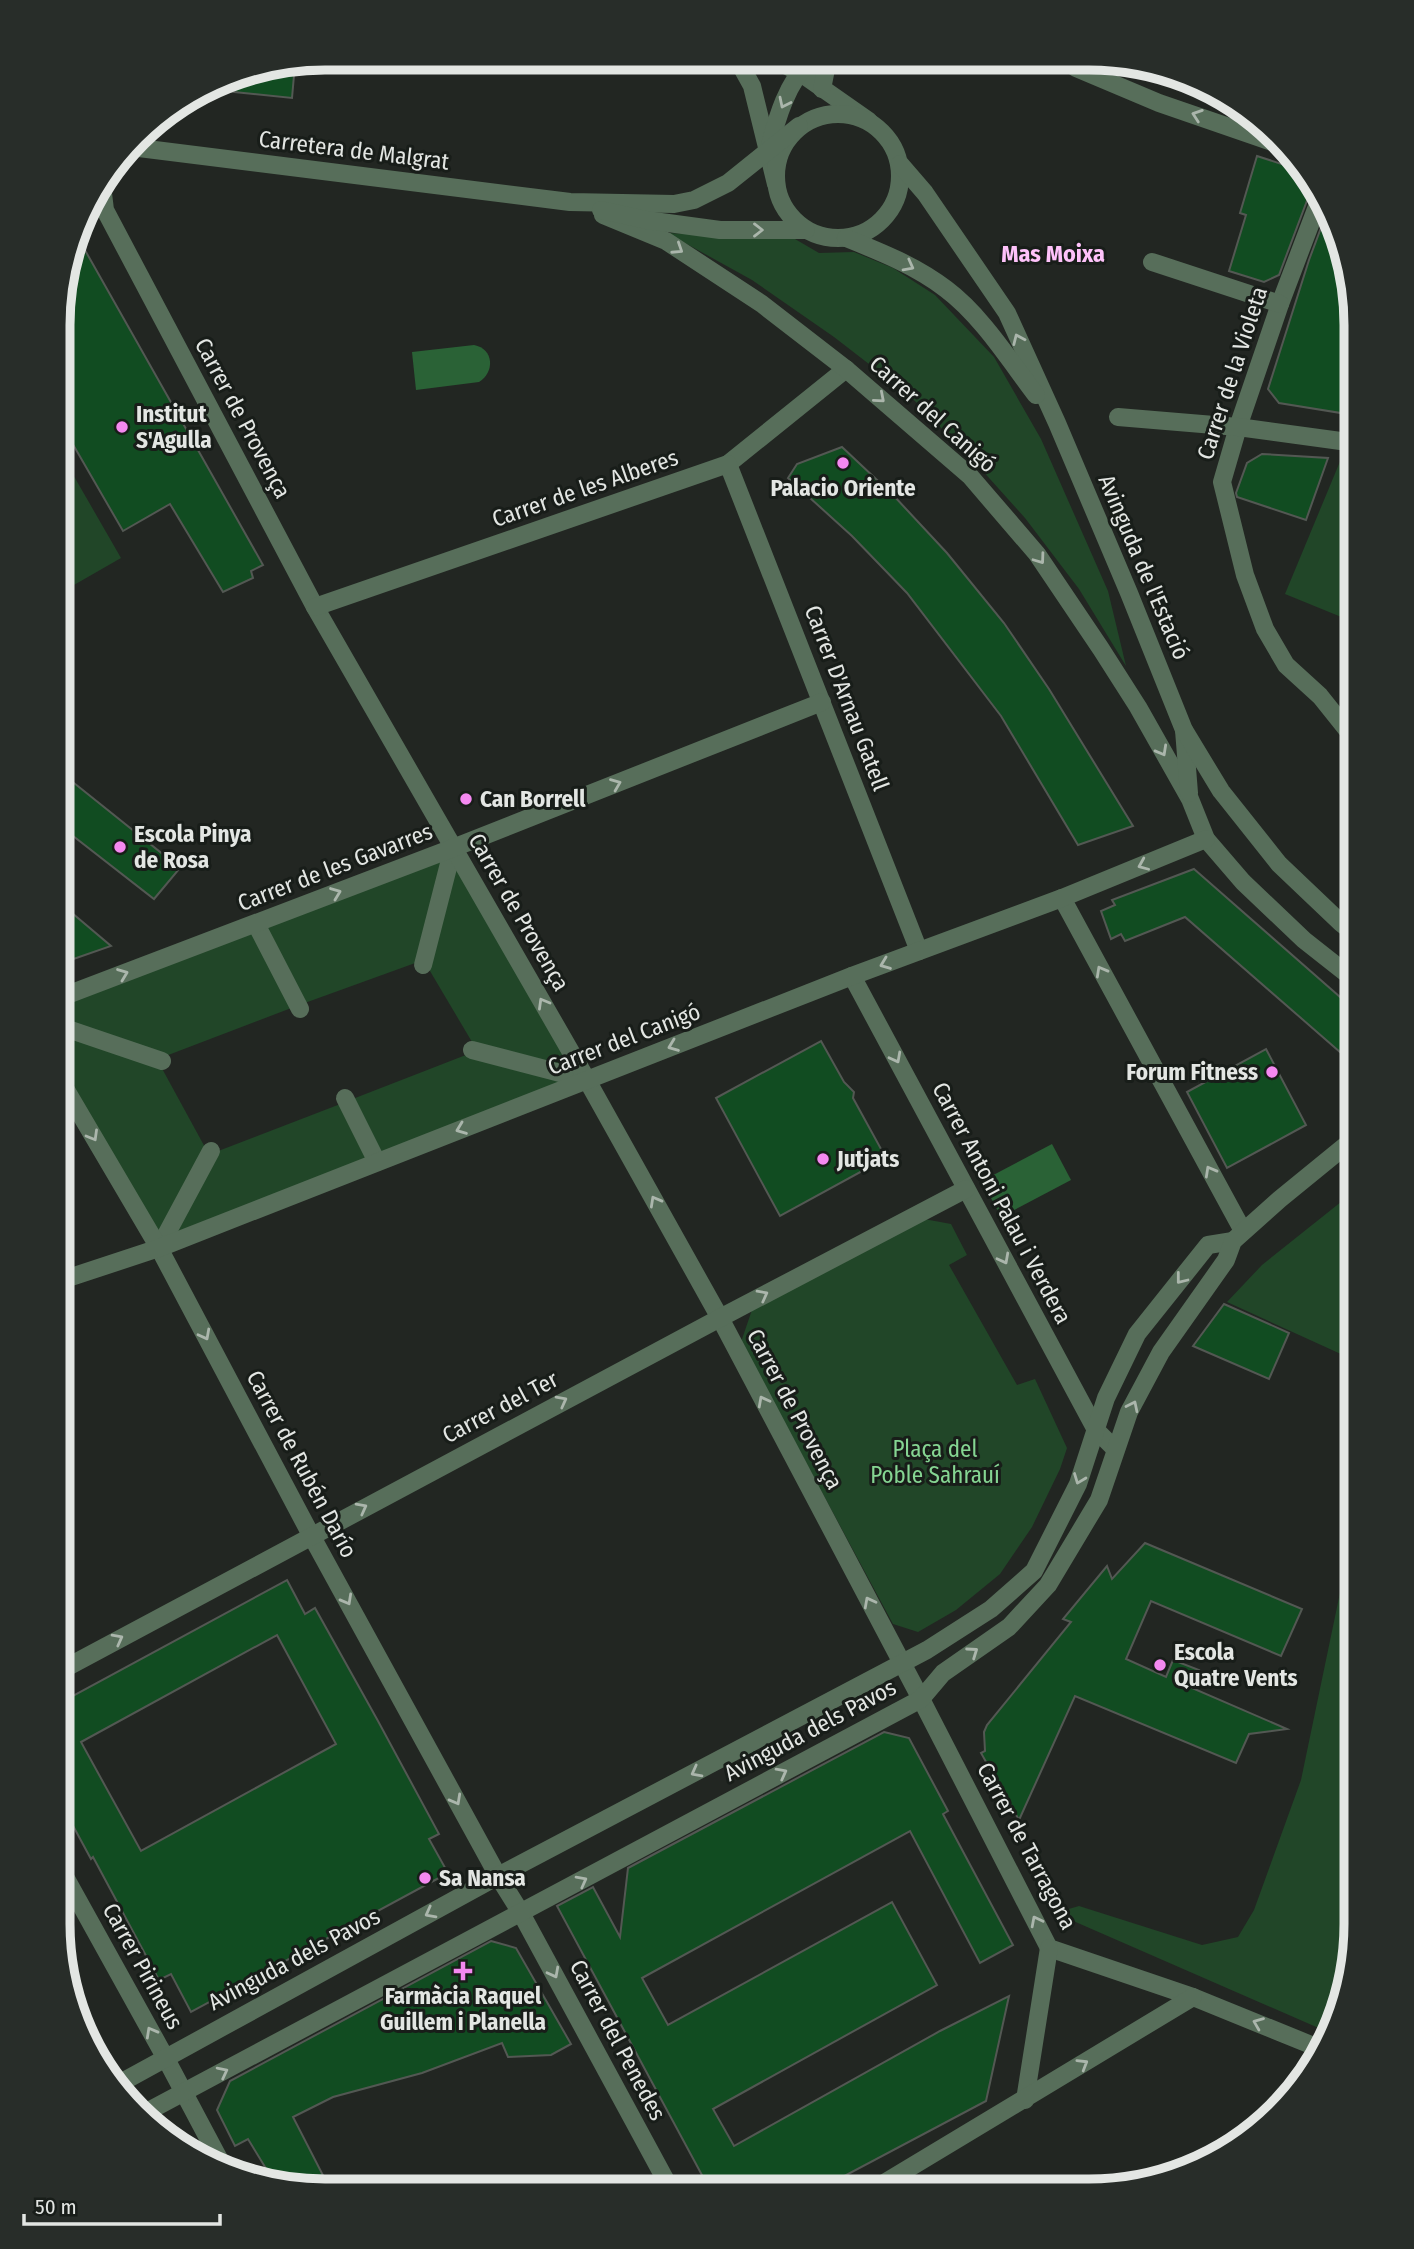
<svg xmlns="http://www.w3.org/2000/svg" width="1414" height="2249" viewBox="0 0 1414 2249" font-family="'Fira Sans Condensed',sans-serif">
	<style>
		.green { fill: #214628 }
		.forest { fill: #2a6236 }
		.building { fill: #114c21; stroke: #535853; stroke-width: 2; fill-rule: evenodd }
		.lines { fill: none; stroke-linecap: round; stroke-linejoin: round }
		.pedestrian { stroke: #576e5a; stroke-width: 18 }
		.minor { stroke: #576e5a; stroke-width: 18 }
		.tertiary { stroke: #576e5a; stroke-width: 18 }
		.oneway { stroke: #abb6ac }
		.poi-dot { fill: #f489f0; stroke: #181d19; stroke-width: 2.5 }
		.labels { text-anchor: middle; stroke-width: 6; stroke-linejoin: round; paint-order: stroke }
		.street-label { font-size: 23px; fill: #e3e6e3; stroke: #181d19 }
		.poi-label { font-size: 23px; font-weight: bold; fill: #e3e6e3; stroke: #181d19; text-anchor: start }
		.park-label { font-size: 23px; fill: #85d592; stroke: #181d19 }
		.neighbourhood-label { font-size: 24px; font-weight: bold; fill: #fec2fa; stroke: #181d19 }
		.rim { fill: none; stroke: #e3e6e3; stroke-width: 9 }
	</style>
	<rect width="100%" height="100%" fill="#222622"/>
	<g class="green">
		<path d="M667 233 795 239 819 253 854 252 893 268 935 295 994 357 1041 439 1108 591 1126 666 1079 589 1025 518 981 469 909 395 834 337 752 280Z"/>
		<path d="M1356 423V623L1285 594Z"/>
		<path d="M60 452 121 558 60 593Z"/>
		<path d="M455 854 581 1075 475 1047 427 966Z"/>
		<path d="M445 857 418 962 302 1004 260 925Z"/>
		<path d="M253 928 294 1007 163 1057 59 1022V1001Z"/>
		<path d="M59 1029 159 1063 207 1151 158 1236 59 1070Z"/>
		<path d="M471 1053 578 1081 379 1159 350 1100Z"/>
		<path d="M343 1103 373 1161 169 1236 213 1153Z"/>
		<path d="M1356 1190V1363L1354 1360 1227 1302 1262 1265Z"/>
		<path d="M924 1219 951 1224 967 1255 949 1265 1017 1385 1035 1379 1067 1448 1060 1469 1032 1527 1000 1574 956 1610 918 1632 893 1624 741 1342 753 1307Z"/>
		<path d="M1356 1516V1942L1342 2010 1330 2033 1055 1913 1079 1906 1202 1945 1238 1937 1254 1910 1301 1780Z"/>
	</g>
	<g class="forest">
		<path d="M474 345C494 349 495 372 479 382L416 390 412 352Z"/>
		<path d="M1052 1144 1071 1180 1001 1217 982 1181Z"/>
	</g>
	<g class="building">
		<path d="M295 64 292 98 205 89 223 78Z"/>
		<path d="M1257 156 1300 170 1311 190 1279 275 1264 282 1229 271 1246 215 1240 213Z"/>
		<path d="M1328 209 1336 223 1356 325V365L1341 413 1279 403 1268 389 1309 260Z"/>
		<path d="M77 236 263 565 251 571 253 578 223 592 170 504 123 531 60 422V290Z"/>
		<path d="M842 447 894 496 947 553 1004 623 1049 689 1133 826 1078 845 1001 716 907 593 852 536 788 478 797 464Z"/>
		<path d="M1262 454 1328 458 1306 520 1237 497 1236 493 1247 463Z"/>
		<path d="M74 783 180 868 154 899 59 825V799Z"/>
		<path d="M1194 869 1356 1011V1066L1185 917 1125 941 1121 934 1111 939 1101 911 1115 905 1112 900Z"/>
		<path d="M59 902 111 946 59 964Z"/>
		<path d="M821 1041 844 1082 854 1092 853 1098 886 1158 780 1216 716 1098Z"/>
		<path d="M1266 1049 1306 1125 1227 1168 1187 1092Z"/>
		<path d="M1224 1304 1289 1333 1269 1379 1193 1346Z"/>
		<path d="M1145 1543 1302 1609 1281 1656 1151 1601 1126 1659 1166 1677 1173 1660 1199 1670 1192 1688 1287 1729 1249 1734 1236 1763 1075 1696 1019 1820 981 1753 985 1751 984 1732 987 1725 1071 1622 1063 1619 1107 1566 1112 1579Z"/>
		<path d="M287 1580 305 1614 315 1608 378 1721 439 1834 429 1839 448 1873 191 2012 171 1974 159 1980 93 1857 91 1859 58 1798V1700L60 1703ZM277 1635 336 1744 141 1851 81 1742Z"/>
		<path d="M884 1732 909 1738 948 1811 943 1814 1013 1945 980 1963 910 1831 642 1978 668 2025 892 1902 937 1985 713 2109 734 2146 940 2031 1009 1996 986 2101 818 2190H710L557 1906 593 1887 620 1937 628 1868Z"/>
		<path d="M491 1941 516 1948 571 2044 551 2055 508 2057 502 2043 422 2073 333 2097 293 2117 330 2189H290L276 2185 248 2139 235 2146 217 2110 230 2081Z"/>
	</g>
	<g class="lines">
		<g class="pedestrian">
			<path d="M1348 442 1356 419"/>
			<path d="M728 464 846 369"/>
			<path d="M256 924 300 1009"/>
			<path d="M423 965 453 848"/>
			<path d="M59 1026 162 1061"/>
			<path d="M472 1050 587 1080"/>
			<path d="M345 1098 377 1162"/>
			<path d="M159 1248 211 1151"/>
		</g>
		<g class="minor">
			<path d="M737 59 752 86 776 184"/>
			<path d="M773 59 799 72 869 121"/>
			<path d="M1065 60 1076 68 1159 103 1284 146"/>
			<path d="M822 89 828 59"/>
			<path d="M769 149C777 117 787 83 811 59"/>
			<path d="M102 185 105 210 315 607 587 1080 720 1318 921 1699 1049 1948 1193 1997 1321 2049"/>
			<path d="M1321 196 1280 304 1238 427 1222 482 1245 575 1265 629 1286 665 1320 696 1356 741"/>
			<path d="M603 215 666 241 762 304 846 369 970 476 1037 554 1101 649 1138 707 1190 799 1206 839 1243 882 1304 940 1356 981"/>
			<path d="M1152 262 1280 304"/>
			<path d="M1118 417 1238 427 1348 442"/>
			<path d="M315 607 728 464 919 951"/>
			<path d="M1184 730 1189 793"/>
			<path d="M1062 898 1243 1231"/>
			<path d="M852 976 1096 1430 1115 1449"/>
			<path d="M59 998 453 848 822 702"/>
			<path d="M59 1078 159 1248 311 1535 498 1876 521 1913 671 2190"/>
			<path d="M59 1281 159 1248 852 976 1062 898 1206 839"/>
			<path d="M58 1672 720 1318 966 1189"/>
			<path d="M58 1864 165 2057 226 2172"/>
			<path d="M113 2087 498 1876 927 1650 991 1609 1034 1571 1078 1484 1106 1398 1137 1334 1208 1245 1233 1241"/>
			<path d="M1025 2100 1049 1948"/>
			<path d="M141 2115 921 1699 943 1673 1009 1627 1048 1585 1099 1500 1129 1412 1161 1352 1226 1260 1233 1241 1280 1199 1356 1137"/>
			<path d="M871 2191 1193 1997"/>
		</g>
		<g class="tertiary">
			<circle cx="838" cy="176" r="62"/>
			<path d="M131 147 570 202 674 204 694 200 728 183 799 126"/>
			<path d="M900 164 925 193 1007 313 1057 423 1129 593 1184 730 1221 791 1279 864 1341 923 1356 935"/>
			<path d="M601 210 646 220 720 230H806"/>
			<path d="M846 238C881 252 916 266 946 289 981 315 1010 361 1036 395"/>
		</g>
	</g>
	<defs><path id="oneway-chevron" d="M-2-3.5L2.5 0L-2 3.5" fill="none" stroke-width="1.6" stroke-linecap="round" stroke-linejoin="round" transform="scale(1.75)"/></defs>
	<g class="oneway">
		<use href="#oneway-chevron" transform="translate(784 103) rotate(116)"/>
		<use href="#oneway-chevron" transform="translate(1197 115) rotate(-161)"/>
		<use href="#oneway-chevron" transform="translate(758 230)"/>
		<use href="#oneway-chevron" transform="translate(678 249) rotate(33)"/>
		<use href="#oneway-chevron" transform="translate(909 266) rotate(28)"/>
		<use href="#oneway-chevron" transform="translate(1018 339) rotate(-114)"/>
		<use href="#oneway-chevron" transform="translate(880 398) rotate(41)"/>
		<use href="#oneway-chevron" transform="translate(1040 559) rotate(54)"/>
		<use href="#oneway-chevron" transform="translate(1162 751) rotate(61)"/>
		<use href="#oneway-chevron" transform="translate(616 784) rotate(-22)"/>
		<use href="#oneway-chevron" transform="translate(1143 865) rotate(157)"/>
		<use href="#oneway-chevron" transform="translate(336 893) rotate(-21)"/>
		<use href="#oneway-chevron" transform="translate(885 964) rotate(159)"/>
		<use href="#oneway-chevron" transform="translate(1101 971) rotate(-119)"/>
		<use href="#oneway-chevron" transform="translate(123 974) rotate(-21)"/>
		<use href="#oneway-chevron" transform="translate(543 1003) rotate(-120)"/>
		<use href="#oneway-chevron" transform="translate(673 1046) rotate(159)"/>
		<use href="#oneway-chevron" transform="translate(896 1058) rotate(62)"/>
		<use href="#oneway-chevron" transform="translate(461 1129) rotate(159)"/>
		<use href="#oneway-chevron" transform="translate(93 1136) rotate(60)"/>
		<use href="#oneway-chevron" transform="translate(1210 1171) rotate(-119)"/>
		<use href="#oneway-chevron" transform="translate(655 1201) rotate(-119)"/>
		<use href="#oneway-chevron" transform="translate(1004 1259) rotate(62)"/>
		<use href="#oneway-chevron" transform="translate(1181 1279) rotate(128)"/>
		<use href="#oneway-chevron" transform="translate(763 1295) rotate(-28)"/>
		<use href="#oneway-chevron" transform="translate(205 1335) rotate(62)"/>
		<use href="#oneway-chevron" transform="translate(562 1401) rotate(-28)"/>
		<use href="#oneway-chevron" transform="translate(763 1401) rotate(-118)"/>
		<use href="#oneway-chevron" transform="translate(1133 1406) rotate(-64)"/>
		<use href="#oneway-chevron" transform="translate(1079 1479) rotate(111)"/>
		<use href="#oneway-chevron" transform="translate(362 1508) rotate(-28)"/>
		<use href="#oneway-chevron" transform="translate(347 1600) rotate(61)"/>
		<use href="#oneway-chevron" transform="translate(869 1602) rotate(-118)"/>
		<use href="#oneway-chevron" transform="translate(118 1639) rotate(-28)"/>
		<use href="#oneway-chevron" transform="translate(973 1652) rotate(-35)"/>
		<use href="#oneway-chevron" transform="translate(696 1772) rotate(152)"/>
		<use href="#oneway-chevron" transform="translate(782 1773) rotate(-28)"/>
		<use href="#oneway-chevron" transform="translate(456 1800) rotate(61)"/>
		<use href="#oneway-chevron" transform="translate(582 1881) rotate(-28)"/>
		<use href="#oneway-chevron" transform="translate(430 1913) rotate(152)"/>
		<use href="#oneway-chevron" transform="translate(1036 1921) rotate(-117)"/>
		<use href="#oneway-chevron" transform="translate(554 1973) rotate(62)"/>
		<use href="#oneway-chevron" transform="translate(1258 2023) rotate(-158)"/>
		<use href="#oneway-chevron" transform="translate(151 2032) rotate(-119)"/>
		<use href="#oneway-chevron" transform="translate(1083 2064) rotate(-31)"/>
		<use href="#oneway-chevron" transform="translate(223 2072) rotate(-27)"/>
	</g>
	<g class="poi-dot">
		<circle cx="122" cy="427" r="7"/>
		<circle cx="843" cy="463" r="7"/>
		<circle cx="466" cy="799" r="7"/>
		<circle cx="120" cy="847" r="7"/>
		<circle cx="1272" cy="1072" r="7"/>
		<circle cx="823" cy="1159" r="7"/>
		<circle cx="1160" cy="1665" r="7"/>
		<circle cx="425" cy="1878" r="7"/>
		<path d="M459.5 1960.5h7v7h7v7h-7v7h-7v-7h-7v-7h7z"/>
	</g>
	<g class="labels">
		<g class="street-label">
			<text transform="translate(354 150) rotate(7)" y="8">Carretera de Malgrat</text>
			<text transform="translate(1232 373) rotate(-72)" y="8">Carrer de la Violeta</text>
			<text transform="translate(933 414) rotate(42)" y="8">Carrer del Canigó</text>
			<text transform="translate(243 418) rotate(62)" y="8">Carrer de Provença</text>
			<text transform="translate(585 488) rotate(-19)" y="8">Carrer de les Alberes</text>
			<text transform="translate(1144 567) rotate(67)" y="8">Avinguda de l'Estació</text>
			<text transform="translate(847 698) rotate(69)" y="8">Carrer D'Arnau Gatell</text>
			<text transform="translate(335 867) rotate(-21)" y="8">Carrer de les Gavarres</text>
			<text transform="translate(519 912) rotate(60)" y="8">Carrer de Provença</text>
			<text transform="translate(624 1039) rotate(-21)" y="8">Carrer del Canigó</text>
			<text transform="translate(1002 1203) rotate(62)" y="8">Carrer Antoni Palau i Verdera</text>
			<text transform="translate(500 1407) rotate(-28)" y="8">Carrer del Ter</text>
			<text transform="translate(795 1409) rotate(62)" y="8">Carrer de Provença</text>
			<text transform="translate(302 1464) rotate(62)" y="8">Carrer de Rubén Darío</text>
			<text transform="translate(810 1730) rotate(-28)" y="8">Avinguda dels Pavos</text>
			<text transform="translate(1027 1846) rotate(62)" y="8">Carrer de Tarragona</text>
			<text transform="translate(294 1959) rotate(-28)" y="8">Avinguda dels Pavos</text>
			<text transform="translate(143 1966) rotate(61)" y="8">Carrer Pirineus</text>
			<text transform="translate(618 2040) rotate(62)" y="8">Carrer del Penedes</text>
		</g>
		<g class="poi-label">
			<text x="136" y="422">Institut<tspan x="136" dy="26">S'Agulla</tspan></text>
			<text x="843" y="496" text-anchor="middle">Palacio Oriente</text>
			<text x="480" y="807">Can Borrell</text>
			<text x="134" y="842">Escola Pinya<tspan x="134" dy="26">de Rosa</tspan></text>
			<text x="1258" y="1080" text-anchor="end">Forum Fitness</text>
			<text x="837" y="1167">Jutjats</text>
			<text x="1174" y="1660">Escola<tspan x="1174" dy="26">Quatre Vents</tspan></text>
			<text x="439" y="1886">Sa Nansa</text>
			<text x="463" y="2004" text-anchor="middle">Farmàcia Raquel<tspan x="463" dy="26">Guillem i Planella</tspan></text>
		</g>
		<g class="park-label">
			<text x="935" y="1457">Plaça del<tspan x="935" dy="26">Poble Sahrauí</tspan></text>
		</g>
		<g class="neighbourhood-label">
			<text x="1053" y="262">Mas Moixa</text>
		</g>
	</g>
	<path d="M0 0H1414V2249H0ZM325 70H1089A255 255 0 0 1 1344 325V1924A255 255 0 0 1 1089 2179H325A255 255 0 0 1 70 1924V325A255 255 0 0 1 325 70Z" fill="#282d29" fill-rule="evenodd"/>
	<path class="rim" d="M325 70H1089A255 255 0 0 1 1344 325V1924A255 255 0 0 1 1089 2179H325A255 255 0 0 1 70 1924V325A255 255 0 0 1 325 70Z"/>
	<path d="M24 2214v10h196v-10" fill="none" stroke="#e3e6e3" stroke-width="3.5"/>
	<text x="35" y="2214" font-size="21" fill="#e3e6e3" stroke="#181d19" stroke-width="5" paint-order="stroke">50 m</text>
</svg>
